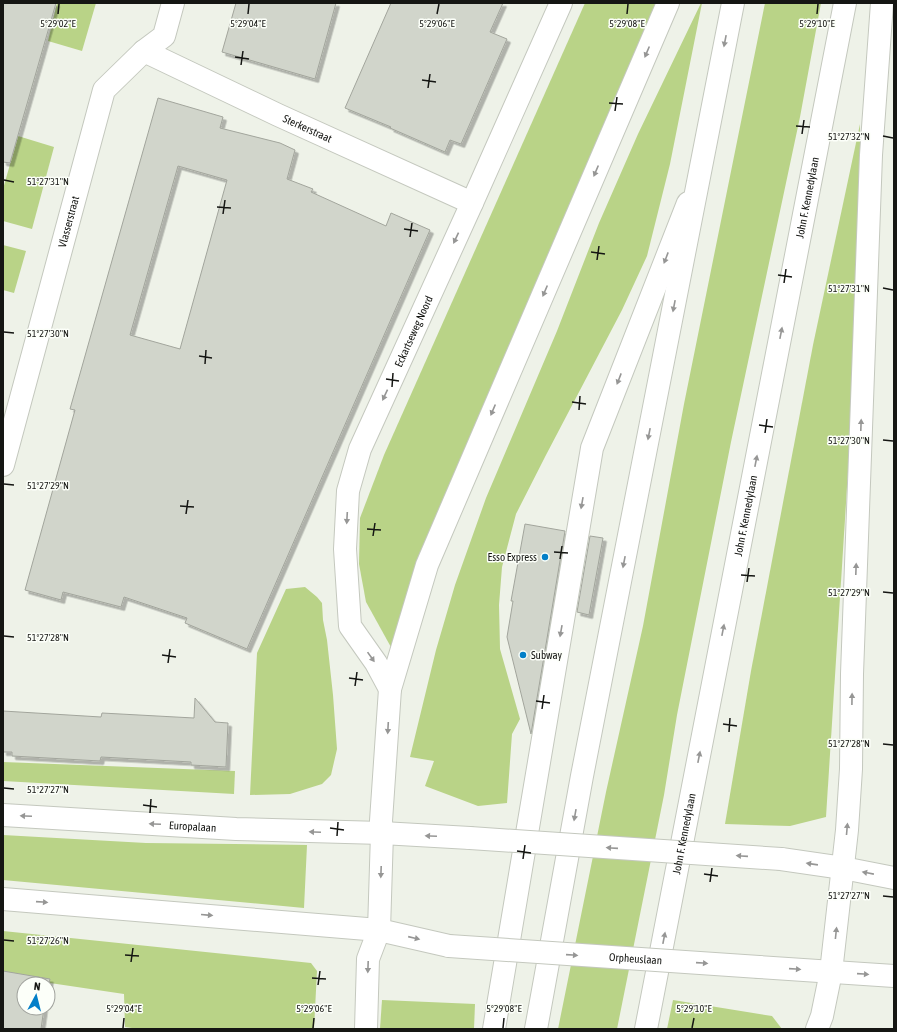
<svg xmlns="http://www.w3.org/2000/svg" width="897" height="1032" viewBox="0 0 897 1032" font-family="'Asap Condensed',sans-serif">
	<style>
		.green { fill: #b9d387 }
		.building { fill: #d1d5cb; stroke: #a2a59c; fill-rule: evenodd; filter: url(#shadow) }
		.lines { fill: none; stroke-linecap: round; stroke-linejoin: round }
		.minor-casing { stroke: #c4c8be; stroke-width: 24 }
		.major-casing { stroke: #c4c8be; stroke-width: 24 }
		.minor { stroke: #fff; stroke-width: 22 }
		.major { stroke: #fff; stroke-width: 22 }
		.major-bridge-casing { stroke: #c4c8be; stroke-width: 24; stroke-linecap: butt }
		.major-bridge { stroke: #fff; stroke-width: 22 }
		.oneway { fill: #969695 }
		.ticks { fill: none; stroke: #151613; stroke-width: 1.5 }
		.poi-dot { fill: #037fc8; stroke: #fcfff9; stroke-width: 1.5 }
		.labels { text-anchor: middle; stroke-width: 3; stroke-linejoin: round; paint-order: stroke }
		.street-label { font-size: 11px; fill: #151613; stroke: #fcfff9 }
		.poi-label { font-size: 11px; fill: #151613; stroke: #fcfff9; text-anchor: end }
		.ticks-label { font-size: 10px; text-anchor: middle; fill: #151613; stroke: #fcfff9; stroke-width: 3; stroke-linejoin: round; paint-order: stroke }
	</style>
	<defs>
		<filter id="shadow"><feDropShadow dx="3.5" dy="3.5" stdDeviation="0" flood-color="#0004"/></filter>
	</defs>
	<rect width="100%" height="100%" fill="#eef2e8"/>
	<g class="green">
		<path d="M57 3H96L82 51 48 41Z"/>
		<path d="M585 3H657L392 649 366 602 359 564 360 518 384 455Z"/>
		<path d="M701 3H702L670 164 647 256 622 310 546 455 516 514 502 567 499 605 500 649 520 719 512 734 507 803 478 806 425 786 434 761 410 757 436 650 455 585 486 498 557 331 599 223 638 134Z"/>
		<path d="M765 3H821L800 117 731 442 677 715 664 795 617 1029H558L606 792 643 626 684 404Z"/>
		<path d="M860 124V180L849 456 826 817 790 826 725 824 751 671 813 345Z"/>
		<path d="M18 136 54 147 32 229 3 221V189Z"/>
		<path d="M3 245 26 251 14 293 3 290Z"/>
		<path d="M305 587 317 597 322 603 323 620 327 640 333 695 337 749 331 775 322 784 290 794 250 795 257 653 286 589Z"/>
		<path d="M3 762 235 771 234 794 3 781Z"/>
		<path d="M3 835 146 843 307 845 304 908 3 880Z"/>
		<path d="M3 931 311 963 317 971 314 1029H139L125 1027 124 994 3 976Z"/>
		<path d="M382 1000 475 1004 474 1029H380Z"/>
		<path d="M673 1000 772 1016 782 1029H667Z"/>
	</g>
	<g class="building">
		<path d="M3 3H56L10 163 3 162Z"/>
		<path d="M236 3H336L315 79 222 52Z"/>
		<path d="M391 3H503L490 32 507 39 461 144 450 140 445 152 390 128 391 127 345 108Z"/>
		<path d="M158 98 223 117 220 128 280 143 295 150 287 179 313 189 311 192 386 226 391 213 430 230 247 649 185 623 187 618 124 597 121 607 63 592 61 600 25 590 75 410 70 409ZM178 166 227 180 180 349 130 335Z"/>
		<path d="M525 524 565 531 531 734 507 637 513 601H511Z"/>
		<path d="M590 536 603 538 589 615 577 612Z"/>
		<path d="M195 698 215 722 228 723 226 767 191 765V762L101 757 100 761 12 756V752H3V711L101 717 102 713 194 718Z"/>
		<path d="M3 971 50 979 48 988V984H24V1008H44L41 1029H3Z"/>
	</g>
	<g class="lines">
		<g class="minor-casing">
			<g id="minor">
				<path id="s1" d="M144 51 278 115 472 203"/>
				<path id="s2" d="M3 465 104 90 144 51 164 36 173 3"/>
				<path id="s3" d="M390 689 376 663 350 626 345 549 348 491 360 449 472 203 561 3"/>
				<path d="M494 1029 592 448 688 203"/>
			</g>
		</g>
		<g class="major-casing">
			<g id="major">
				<path id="s4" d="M3 815 236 829 382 833 470 838"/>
				<path d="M781 859 843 868 894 878"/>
				<path d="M3 899 379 930 449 946"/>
				<path d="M759 967 894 976"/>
				<path d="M366 1029 368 959 379 930 382 833 381 821 390 689 427 565 668 3"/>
				<path d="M536 1029 582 776 733 3"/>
				<path id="s5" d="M646 1029 845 3"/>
				<path d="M817 1029 822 1016 831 972 847 830 851 769 852 674 871 155 882 3"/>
			</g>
		</g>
		<use href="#minor" class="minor"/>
		<use href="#major" class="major"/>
		<g class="major-bridge-casing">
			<g id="major-bridge">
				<path d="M470 838 781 859"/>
				<path id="s6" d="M449 946 759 967"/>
			</g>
		</g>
		<use href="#major-bridge" class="major-bridge"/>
	</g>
	<defs><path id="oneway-solid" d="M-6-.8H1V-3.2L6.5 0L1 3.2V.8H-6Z"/></defs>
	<g class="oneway">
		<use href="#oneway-solid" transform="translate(725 41) rotate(101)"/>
		<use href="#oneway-solid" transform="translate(647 52) rotate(113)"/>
		<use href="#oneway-solid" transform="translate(596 171) rotate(113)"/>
		<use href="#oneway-solid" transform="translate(456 238) rotate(115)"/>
		<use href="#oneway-solid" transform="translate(666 258) rotate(111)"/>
		<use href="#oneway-solid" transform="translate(545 291) rotate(113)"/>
		<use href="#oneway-solid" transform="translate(674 306) rotate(101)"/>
		<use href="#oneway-solid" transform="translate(781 333) rotate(-79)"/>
		<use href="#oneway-solid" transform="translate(619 379) rotate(111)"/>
		<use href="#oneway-solid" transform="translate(385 395) rotate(115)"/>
		<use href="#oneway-solid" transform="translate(493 410) rotate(113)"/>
		<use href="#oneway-solid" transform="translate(861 425) rotate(-88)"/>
		<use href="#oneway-solid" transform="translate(649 434) rotate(101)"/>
		<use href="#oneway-solid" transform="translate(756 461) rotate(-79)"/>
		<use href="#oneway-solid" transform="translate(582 503) rotate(100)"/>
		<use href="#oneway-solid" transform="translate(347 518) rotate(93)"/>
		<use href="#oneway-solid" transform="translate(624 562) rotate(101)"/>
		<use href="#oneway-solid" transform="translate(856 569) rotate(-88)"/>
		<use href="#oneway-solid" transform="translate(723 630) rotate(-79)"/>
		<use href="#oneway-solid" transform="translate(561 631) rotate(100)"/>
		<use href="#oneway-solid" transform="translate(371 657) rotate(55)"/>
		<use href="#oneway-solid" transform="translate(852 699) rotate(-89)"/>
		<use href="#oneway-solid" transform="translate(388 728) rotate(93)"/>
		<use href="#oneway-solid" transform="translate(699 757) rotate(-79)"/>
		<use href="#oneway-solid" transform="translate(575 815) rotate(100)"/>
		<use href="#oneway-solid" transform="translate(26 816) rotate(-177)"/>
		<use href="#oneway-solid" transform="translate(155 824) rotate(-177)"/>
		<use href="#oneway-solid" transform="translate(847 829) rotate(-85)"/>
		<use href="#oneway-solid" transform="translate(315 832) rotate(-178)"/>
		<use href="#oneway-solid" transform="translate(431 836) rotate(-177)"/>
		<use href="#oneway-solid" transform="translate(612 848) rotate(-176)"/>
		<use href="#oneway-solid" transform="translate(742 856) rotate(-176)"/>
		<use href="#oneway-solid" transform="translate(812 864) rotate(-172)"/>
		<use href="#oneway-solid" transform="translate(381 872) rotate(92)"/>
		<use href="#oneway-solid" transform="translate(868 873) rotate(-169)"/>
		<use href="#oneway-solid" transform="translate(42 902) rotate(4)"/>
		<use href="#oneway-solid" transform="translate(207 915) rotate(5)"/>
		<use href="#oneway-solid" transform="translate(836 933) rotate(-84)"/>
		<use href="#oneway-solid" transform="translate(414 938) rotate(13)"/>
		<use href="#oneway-solid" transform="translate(664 938) rotate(-79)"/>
		<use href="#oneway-solid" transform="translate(572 955) rotate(4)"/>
		<use href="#oneway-solid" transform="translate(702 963) rotate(4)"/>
		<use href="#oneway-solid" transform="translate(368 967) rotate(92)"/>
		<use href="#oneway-solid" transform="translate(795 969) rotate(4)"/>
		<use href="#oneway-solid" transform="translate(863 974) rotate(4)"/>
	</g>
	<path class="ticks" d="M58 14 59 4M248 14 249 4M437 14 439 4M627 14 628 4M817 14 818 4M235 57 249 59M241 65 243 51M422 80 436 82M428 88 430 74M609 103 623 104M615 111 617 97M796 126 810 127M802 134 804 120M883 136 893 138M4 180 14 182M217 207 231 208M223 214 225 200M404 229 418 231M410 237 412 223M591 252 605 254M597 260 599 246M778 275 792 277M784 283 786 269M883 288 893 290M4 332 14 333M199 356 212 358M205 364 206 350M386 379 399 381M392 387 393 373M572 402 586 404M579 410 580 396M759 425 773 427M765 433 767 419M883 440 893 441M4 484 14 485M180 506 194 507M186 514 188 500M367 529 381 530M373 536 375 523M554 552 568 553M560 559 562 546M741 575 755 576M747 582 749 568M883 592 893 593M4 636 14 637M162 655 176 657M168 663 170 649M349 678 363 680M355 686 357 672M536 701 550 703M542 709 544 695M723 724 737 726M729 732 730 718M883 744 893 745M4 788 14 789M143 805 157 807M150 813 151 799M330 828 344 830M337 836 338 822M517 851 531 853M523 859 525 845M704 874 718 876M710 882 712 868M883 896 893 897M4 940 14 941M125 955 139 956M131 962 133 948M312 978 326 979M318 985 320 971M123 1028 124 1018M313 1028 314 1018M503 1028 504 1018M692 1028 694 1018"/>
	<g class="poi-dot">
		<circle cx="545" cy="557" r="4"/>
		<circle cx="523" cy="655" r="4"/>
	</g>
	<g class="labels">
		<g class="street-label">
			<text dy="4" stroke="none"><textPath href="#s1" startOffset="181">Sterkerstraat</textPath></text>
			<text dy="4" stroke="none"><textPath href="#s5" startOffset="847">John F. Kennedylaan</textPath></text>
			<text dy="4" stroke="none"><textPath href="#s2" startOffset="252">Vlasserstraat</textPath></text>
			<text dy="4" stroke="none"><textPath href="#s3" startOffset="383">Eckartseweg Noord</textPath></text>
			<text dy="4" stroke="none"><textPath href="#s5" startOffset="523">John F. Kennedylaan</textPath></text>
			<text dy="4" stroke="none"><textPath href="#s4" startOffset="190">Europalaan</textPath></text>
			<text dy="4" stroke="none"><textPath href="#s5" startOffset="199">John F. Kennedylaan</textPath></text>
			<text dy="4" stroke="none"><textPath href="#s6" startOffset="187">Orpheuslaan</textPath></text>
		</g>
		<g class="poi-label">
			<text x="537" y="561">Esso Express</text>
			<text x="531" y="659" text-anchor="start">Subway</text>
		</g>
	</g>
	<g class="ticks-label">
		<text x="58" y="27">5°29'02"E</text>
		<text x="248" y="27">5°29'04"E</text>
		<text x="437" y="27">5°29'06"E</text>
		<text x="627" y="27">5°29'08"E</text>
		<text x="817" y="27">5°29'10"E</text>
		<text x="849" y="140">51°27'32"N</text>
		<text x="48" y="185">51°27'31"N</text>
		<text x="849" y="292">51°27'31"N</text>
		<text x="48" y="337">51°27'30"N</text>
		<text x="849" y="444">51°27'30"N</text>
		<text x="48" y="489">51°27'29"N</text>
		<text x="849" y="596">51°27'29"N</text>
		<text x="48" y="641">51°27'28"N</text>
		<text x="849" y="747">51°27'28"N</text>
		<text x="48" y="793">51°27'27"N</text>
		<text x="849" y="899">51°27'27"N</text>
		<text x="48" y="944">51°27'26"N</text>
		<text x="124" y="1012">5°29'04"E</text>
		<text x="314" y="1012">5°29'06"E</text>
		<text x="504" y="1012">5°29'08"E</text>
		<text x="694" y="1012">5°29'10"E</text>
	</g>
	<rect width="897" height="1032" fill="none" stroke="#151613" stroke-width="8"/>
	<g transform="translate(36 996) rotate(7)"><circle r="19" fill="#fcfff9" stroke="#a0a29d"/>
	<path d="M0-3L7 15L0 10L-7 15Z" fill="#037fc8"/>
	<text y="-6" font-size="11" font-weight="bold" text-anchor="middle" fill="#151613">N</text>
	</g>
</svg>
